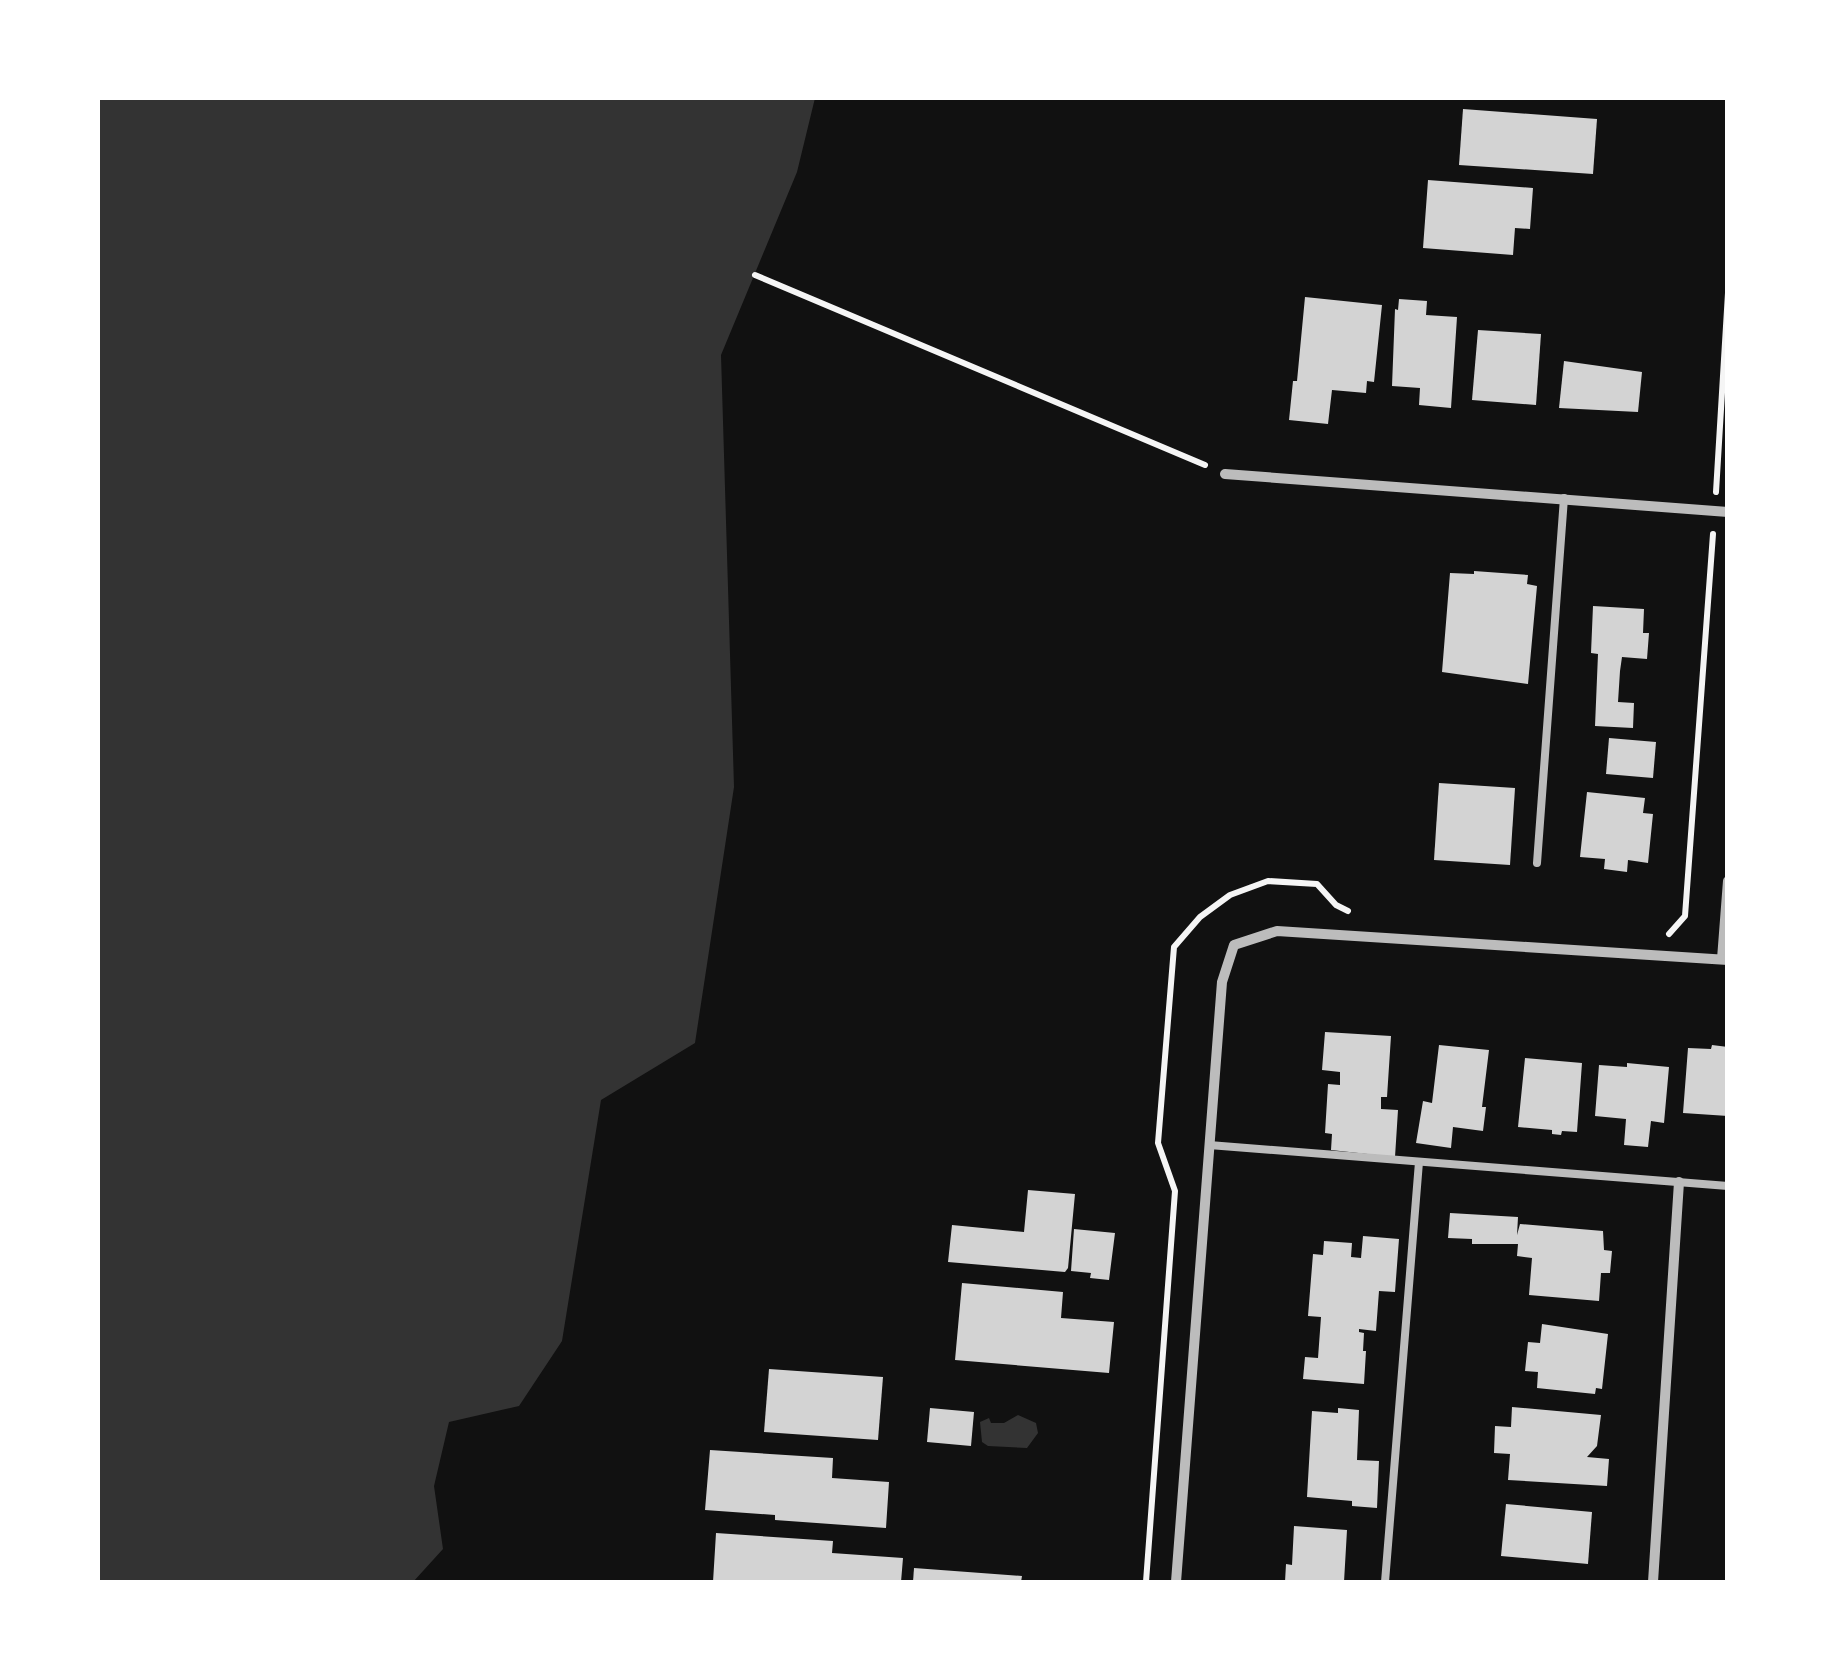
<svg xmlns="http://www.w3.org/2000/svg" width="1825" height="1680" viewBox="0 0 1825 1680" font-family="'Work Sans',sans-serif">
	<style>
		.water { fill: #333 }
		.building { fill: #d3d3d3 }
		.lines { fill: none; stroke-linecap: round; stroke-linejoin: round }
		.path { stroke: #f5f5f5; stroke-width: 6 }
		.service { stroke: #bcbcbc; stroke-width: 8 }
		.minor { stroke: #bcbcbc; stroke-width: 10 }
	</style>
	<rect width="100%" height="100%" fill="#111"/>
	<g class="water">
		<path d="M98 98H815L797 172 721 355 734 787 695 1043 601 1100 562 1341 519 1406 449 1422 434 1486 443 1549 413 1582H98Z"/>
		<path d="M1018 1415 1036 1423 1038 1433 1027 1448 988 1446 982 1442 980 1422 989 1418 991 1423H1004Z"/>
	</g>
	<g class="building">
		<path d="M1463 109 1597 119 1593 174 1459 165Z"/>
		<path d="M1428 180 1533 188 1530 229 1515 228 1513 255 1423 248Z"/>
		<path d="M1305 297 1382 305 1374 382 1367 381 1366 393 1332 390 1328 424 1289 420 1293 381H1297Z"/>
		<path d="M1399 299 1427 301 1426 315 1457 317 1451 408 1419 405 1420 388 1392 386 1395 309 1398 310Z"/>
		<path d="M1478 330 1541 334 1536 405 1472 400Z"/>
		<path d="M1564 361 1642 372 1638 412 1559 408Z"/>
		<path d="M1474 571 1528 575 1527 584 1537 586 1528 684 1442 672 1450 573 1474 574Z"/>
		<path d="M1593 606 1644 609 1643 633H1649L1647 659 1622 657 1620 671 1618 702 1634 703 1633 728 1595 726 1598 654 1591 653Z"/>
		<path d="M1609 738 1656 742 1653 778 1606 774Z"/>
		<path d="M1439 783 1515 788 1510 865 1434 860Z"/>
		<path d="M1587 792 1645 798 1643 813 1653 814 1648 863 1628 860 1627 872 1604 869 1605 859 1580 857Z"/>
		<path d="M1325 1032 1391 1036 1387 1097H1381V1109L1398 1110 1395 1157 1331 1150 1332 1134 1325 1133 1328 1084 1340 1085V1072L1322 1070Z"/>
		<path d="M1439 1045 1489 1050 1482 1107H1486L1483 1131 1453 1127 1451 1148 1416 1143 1423 1101 1432 1103Z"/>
		<path d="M1712 1045 1728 1047V1116L1683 1113 1688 1048 1711 1049Z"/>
		<path d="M1525 1058 1582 1063 1577 1132 1562 1131 1561 1135 1552 1134V1130L1518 1127Z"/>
		<path d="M1627 1063 1669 1067 1664 1123 1651 1121 1648 1147 1624 1145 1626 1119 1595 1116 1599 1065 1627 1067Z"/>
		<path d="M1028 1190 1075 1194 1068 1268 1065 1272 948 1262 952 1225 1024 1232Z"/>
		<path d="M1450 1213 1518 1217 1517 1235 1520 1224 1603 1231 1604 1250 1612 1251 1610 1273H1601L1599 1301 1529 1295 1532 1258 1517 1256 1518 1244H1472V1239L1448 1238Z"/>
		<path d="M1074 1229 1115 1233 1109 1280 1090 1278 1091 1273 1071 1271Z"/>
		<path d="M1363 1236 1399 1239 1395 1292 1379 1291 1376 1331 1359 1329V1332L1364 1333 1363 1351H1366L1364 1384 1303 1379 1305 1357 1318 1358 1321 1317 1308 1316 1313 1254 1323 1255 1324 1241 1352 1243 1351 1257 1361 1258Z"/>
		<path d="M962 1283 1063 1292 1061 1318 1114 1322 1109 1373 955 1360Z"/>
		<path d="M1542 1324 1608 1334 1602 1389 1596 1388 1595 1394 1537 1388 1538 1372 1525 1371 1528 1342 1540 1343Z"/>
		<path d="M769 1369 883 1377 878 1440 764 1432Z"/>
		<path d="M1512 1407 1601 1415 1597 1446 1587 1457 1609 1459 1607 1486 1508 1480 1510 1454 1494 1453 1495 1426 1511 1427Z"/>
		<path d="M930 1408 974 1412 971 1446 927 1442Z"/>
		<path d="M1338 1408 1359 1410 1357 1460 1379 1461 1377 1508 1352 1506V1501L1307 1497 1312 1411 1338 1413Z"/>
		<path d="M710 1450 833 1458 832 1478 889 1482 886 1528 775 1520V1515L705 1510Z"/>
		<path d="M1506 1504 1592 1512 1588 1564 1501 1556Z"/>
		<path d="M1294 1526 1347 1530 1344 1582H1285L1286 1564 1292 1565Z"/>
		<path d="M716 1533 833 1541 832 1553 903 1558 901 1582H713Z"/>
		<path d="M914 1568 1022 1576 1021 1582H913Z"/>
	</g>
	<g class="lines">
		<g class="path">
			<path d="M755 275 1205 465"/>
			<path d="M1716 492 1728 293"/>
			<path d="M1669 934 1685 916 1713 534"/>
			<path d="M1146 1582 1175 1191 1158 1143 1174 947 1200 917 1230 895 1268 881 1317 884 1336 905 1348 911"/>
		</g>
		<g class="service">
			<path d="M1537 863 1564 498"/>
			<path d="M1209 1145 1728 1186"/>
			<path d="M1385 1582 1419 1162"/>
		</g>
		<g class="minor">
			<path d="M1225 474 1728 512"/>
			<path d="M1722 959 1728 881"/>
			<path d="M1176 1582 1222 982 1234 945 1277 931 1728 960"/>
			<path d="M1653 1582 1679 1182"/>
		</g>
	</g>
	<rect width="1825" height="1680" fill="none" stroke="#ffffff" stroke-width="200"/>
</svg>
